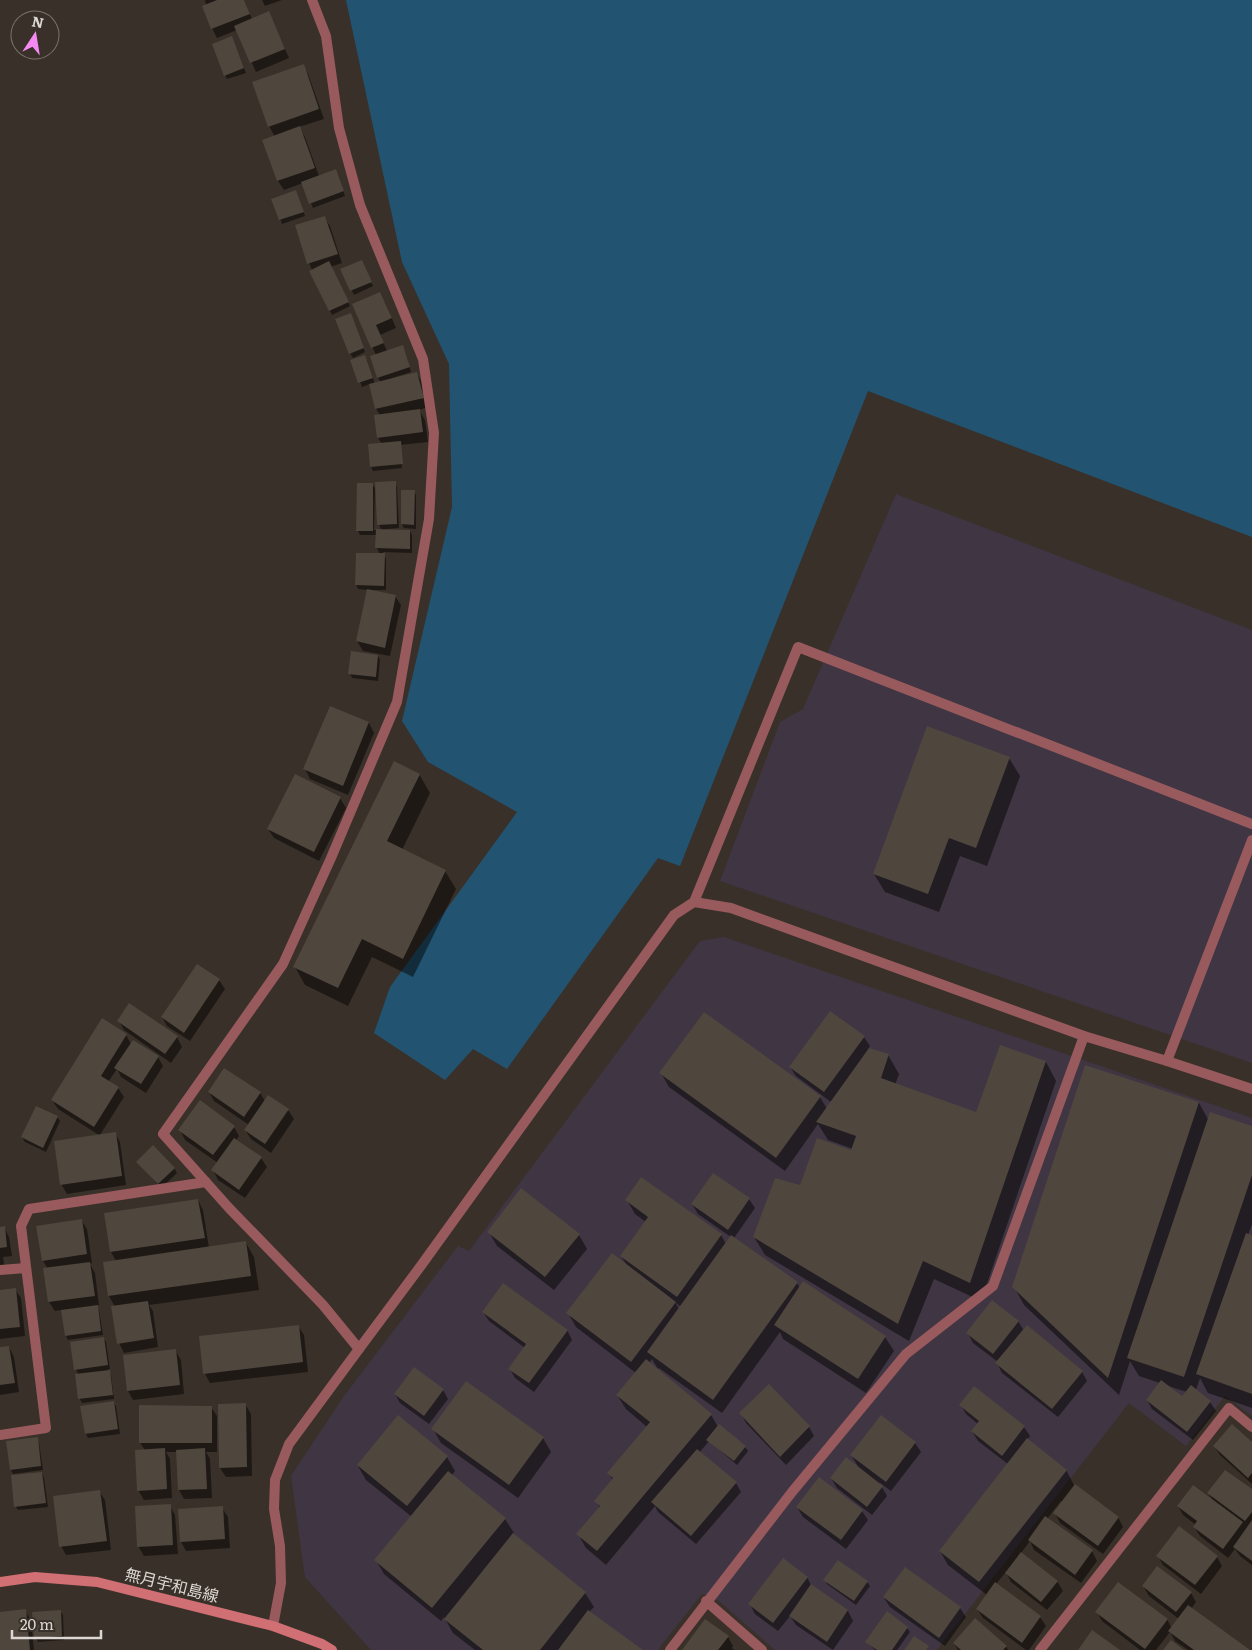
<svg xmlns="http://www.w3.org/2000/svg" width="1252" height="1650" viewBox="0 0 1252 1650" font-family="Literata,'Noto Sans JP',serif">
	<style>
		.industrial { fill: #403543 }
		.water { fill: #225471 }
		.shadow { fill: #0007; fill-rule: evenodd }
		.building { fill: #4f463e }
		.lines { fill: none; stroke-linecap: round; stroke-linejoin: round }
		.service { stroke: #985a5d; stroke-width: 10 }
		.minor { stroke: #985a5d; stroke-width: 10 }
		.tertiary { stroke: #985a5d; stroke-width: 10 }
		.secondary { stroke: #d06f74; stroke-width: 10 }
		.labels { text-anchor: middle; stroke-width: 4; stroke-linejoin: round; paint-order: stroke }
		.street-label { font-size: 16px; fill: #dcd7d2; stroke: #393029 }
	</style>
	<rect width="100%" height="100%" fill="#393029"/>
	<g class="industrial">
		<path d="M896 494 1252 630V1063L720 881 780 722 803 709Z"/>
		<path d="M724 937 1252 1118V1416L1225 1396 1186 1446 1129 1403 937 1650H775L719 1601 702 1594 659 1648V1650H371L305 1577 291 1476 344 1396 458 1246 469 1251 700 941Z"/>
	</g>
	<path class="water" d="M346 0H1252V537L868 391 680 866 658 858 507 1069 473 1049 445 1080 374 1033 390 987 517 812 428 762 402 721 452 507 449 364 402 262Z"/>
	<g class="shadow">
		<path d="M205 0H244L252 19 268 12 289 58 256 72 237 30 217 38 212 28Z"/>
		<path d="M262 0H282L265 6Z"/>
		<path d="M234 42 246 73 227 79 225 75Z"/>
		<path d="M303 65 308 74 324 119 299 127 305 137 319 176 338 174 345 196 313 208 303 183 284 190 278 181 264 141 275 137 269 126Z"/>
		<path d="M296 191 305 216 282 224 273 199Z"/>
		<path d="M324 217 330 226 342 263 330 267 350 306 332 315 309 263Z"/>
		<path d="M364 266 373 286 354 295 342 270Z"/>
		<path d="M385 302 396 328 380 335 387 351H405L411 372 392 378 393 380 417 374 422 383 428 407 419 410 425 420 428 442 400 445 402 468 373 471 371 467 382 444 378 438 375 416 380 415 376 409 370 384 362 387 352 361 367 360 375 384 381 383 378 378 376 355 353 304Z"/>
		<path d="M352 318 365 352 353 358 350 353Z"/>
		<path d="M395 483 397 487 399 528 387 529V531H410L412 535V553L383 552 386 559V590H373V591L395 596 401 605 390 656 363 651 357 641 368 590 358 589 356 585 357 554 380 555 377 548V535H360L358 531 372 484 375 488 374 530 382 531 379 525Z"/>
		<path d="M414 491 416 495V529L404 528 402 524Z"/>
		<path d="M378 656 380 660 378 681 352 678 350 673Z"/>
		<path d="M331 707 369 723 374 733 348 795 310 779 305 769Z"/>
		<path d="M1009 758 1020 776 987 866 960 856 939 912 885 892 874 874Z"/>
		<path d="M419 774 430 793 402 850 445 871 456 889 413 977 372 957 348 1006 305 985 295 967Z"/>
		<path d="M340 798 346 808 319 861 274 838 268 829Z"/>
		<path d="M197 965 219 980 225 989 190 1041 167 1026 162 1017Z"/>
		<path d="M830 1012 864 1037 870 1046 868 1049 888 1055 899 1074 895 1085 977 1113 1000 1047 1046 1062 1056 1081 981 1301 934 1279 909 1341 765 1255 754 1237 800 1187 852 1152 853 1149 828 1140 818 1124 785 1171 669 1087 661 1073 820 1097 827 1109 831 1102 796 1076 790 1067Z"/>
		<path d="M103 1020 126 1035 131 1044 158 1057 163 1066 146 1093 121 1077 117 1069 108 1082 118 1088 124 1097 100 1135 115 1133 120 1142 126 1185 67 1194 61 1184 99 1135 58 1109 52 1100Z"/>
		<path d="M119 1021 177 1037 182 1047 171 1063 124 1030Z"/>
		<path d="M1086 1066 1199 1103 1209 1121 1252 1127V1224L1248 1235 1252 1237V1408L1208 1393 1200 1378 1196 1390 1210 1402 1216 1411 1193 1440 1152 1409 1147 1400 1160 1383 1139 1376 1130 1361 1119 1395 1024 1305 1014 1287ZM1168 1386 1187 1392 1182 1398Z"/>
		<path d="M209 1092 260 1093 265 1101 269 1096 288 1110 294 1119 271 1153 251 1139 245 1130 249 1125 214 1101Z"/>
		<path d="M57 1117 60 1121 46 1152 25 1142 22 1137Z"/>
		<path d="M234 1127 239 1136 236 1140 261 1158 267 1167 245 1198 218 1180 213 1170 218 1163 185 1140 180 1130Z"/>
		<path d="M138 1162 174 1168 177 1173 161 1188Z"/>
		<path d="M749 1199 755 1208 734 1238 797 1283 800 1288 885 1337 894 1351 866 1393 783 1339 780 1332 722 1413 659 1368 658 1369 652 1359 649 1363 711 1415 718 1427 745 1447 748 1451 737 1465 709 1441 699 1453 736 1483 741 1492 696 1544 658 1512 655 1506 606 1565 586 1548 578 1534 600 1508 596 1501 613 1481 609 1473 647 1427 626 1409 617 1395 636 1373 576 1327 568 1313 628 1267 621 1256 646 1222 635 1214 627 1200 721 1235 726 1244 731 1237 698 1214 692 1204ZM675 1302 681 1307 679 1309Z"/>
		<path d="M198 1200 203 1210 209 1248 246 1243 254 1257 259 1290 149 1305 153 1311 158 1347 124 1353 119 1343 115 1307 109 1296 116 1261 111 1252 105 1214Z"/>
		<path d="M81 1220 87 1229 92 1263 90 1264 95 1273 99 1305H97L99 1310 103 1335 68 1340 66 1336 62 1310 55 1311 49 1302 48 1269 43 1261Z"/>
		<path d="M4 1227 9 1237 12 1256 3 1257 5 1271H0V1228Z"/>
		<path d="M489 1232 579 1235 587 1249 554 1290 497 1246Z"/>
		<path d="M15 1289 21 1298 25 1336 0 1339V1291Z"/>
		<path d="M483 1312 567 1330 572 1340 534 1392 515 1378 510 1369 525 1348 489 1321Z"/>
		<path d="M1018 1321 1024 1331 1082 1372 1087 1381 1058 1417 1002 1373 997 1363 998 1362 973 1343 968 1333Z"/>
		<path d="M298 1326 304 1335 308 1372 210 1383 205 1374Z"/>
		<path d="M103 1338 106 1342 110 1369H108L111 1375 114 1399 82 1403 80 1399 79 1375 76 1370Z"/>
		<path d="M9 1347 14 1357 19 1392 0 1395V1349Z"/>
		<path d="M175 1350 181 1360 184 1394 133 1400 128 1391Z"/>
		<path d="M443 1390 448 1399 429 1424 400 1403 395 1394Z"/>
		<path d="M113 1402 116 1406 120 1434 88 1438 86 1434 81 1407Z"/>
		<path d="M245 1404 251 1414 252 1476 226 1477 220 1468Z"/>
		<path d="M961 1405 1024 1427 1030 1436 1027 1440 1066 1470 1074 1485 1118 1517 1123 1527 1103 1554 1060 1523 1055 1513 1063 1502 1061 1501 1047 1519 1092 1551 1097 1561 1081 1583 1034 1550 1030 1541 1021 1553 1057 1581 1063 1591 1047 1610 1011 1582 1006 1572 996 1584 1040 1617 1046 1626 1029 1650H1026L983 1618 977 1609 987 1595 948 1565 940 1551 1008 1464 978 1441 972 1431 978 1424 966 1414Z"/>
		<path d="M211 1407 217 1416V1452H206L210 1459 212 1498 184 1499 179 1490 177 1452H166L170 1459 172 1498 144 1500 138 1490 145 1450 140 1443Z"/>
		<path d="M741 1413 809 1427 814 1436 786 1465 746 1423Z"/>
		<path d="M398 1417 447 1457 455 1471 452 1475 505 1519 514 1533 512 1534 585 1593 594 1607 589 1612 640 1650H475L453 1633 444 1617 441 1621 384 1574 376 1560 412 1517 366 1480 358 1466Z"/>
		<path d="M433 1429 543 1438 551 1452 518 1498 441 1443Z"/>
		<path d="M37 1438 39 1443 43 1470 13 1474 11 1470Z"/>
		<path d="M915 1443 921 1452 891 1491 879 1482 887 1496 872 1515 837 1488 831 1478 859 1468 851 1455Z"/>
		<path d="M1252 1444V1484L1220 1455 1214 1446Z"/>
		<path d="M42 1473 44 1478 48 1507 18 1510 15 1506Z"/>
		<path d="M819 1479 862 1511 868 1520 846 1549 803 1517 797 1507Z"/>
		<path d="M99 1491 105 1500 111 1550 66 1555 61 1546Z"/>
		<path d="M1252 1491V1565L1240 1556 1235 1549 1228 1558 1200 1536 1194 1527 1196 1525 1183 1515 1178 1506 1214 1502 1208 1493Z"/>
		<path d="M170 1506 175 1515 178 1554 144 1556 138 1546Z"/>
		<path d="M222 1508 228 1517 230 1548 186 1551 181 1542Z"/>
		<path d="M1158 1556 1217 1557 1222 1566 1201 1594 1163 1565Z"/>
		<path d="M838 1561 867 1582 870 1586 856 1605 827 1584 825 1580Z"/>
		<path d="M807 1577 812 1587 848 1611 853 1621 833 1650 796 1625 790 1616 778 1631 755 1614 750 1604Z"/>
		<path d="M1143 1586 1191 1593 1196 1602 1191 1609 1248 1650H1188L1175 1641 1170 1632 1156 1650H1140L1102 1621 1097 1612 1167 1619 1172 1629 1179 1619 1149 1596Z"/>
		<path d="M884 1598 960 1608 966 1617 945 1646 890 1607Z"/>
		<path d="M25 1611 31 1620 34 1650H0V1613Z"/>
		<path d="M60 1611 63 1615 64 1640 38 1642 36 1638Z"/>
		<path d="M907 1628 910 1632 897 1650H875L867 1642Z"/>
		<path d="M728 1637 733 1646 732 1648 734 1650H684Z"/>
		<path d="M954 1643 1006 1646 1008 1650H958Z"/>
	</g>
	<g class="building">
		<path d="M217 0H244L250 14 211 29 202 6Z"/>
		<path d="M269 11 285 49 250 63 234 26Z"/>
		<path d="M232 36 244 68 224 76 212 44Z"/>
		<path d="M304 64 319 109 268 127 252 82Z"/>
		<path d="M300 126 315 168 277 181 262 140Z"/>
		<path d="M336 169 344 191 309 204 301 182Z"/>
		<path d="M296 190 304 212 279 220 271 199Z"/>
		<path d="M325 216 338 254 307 264 295 225Z"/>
		<path d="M362 260 372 282 350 291 340 269Z"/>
		<path d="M329 261 349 302 329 311 309 271Z"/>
		<path d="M380 292 392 318 376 325 384 343 371 348 352 304Z"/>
		<path d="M351 313 364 348 349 354 335 319Z"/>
		<path d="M403 345 410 367 377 378 370 356Z"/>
		<path d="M365 355 373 378 358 383 350 360Z"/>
		<path d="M417 372 424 398 375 409 369 384Z"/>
		<path d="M420 409 423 432 377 438 374 415Z"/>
		<path d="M401 441 403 464 370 467 368 444Z"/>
		<path d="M396 481 397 524 377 525 375 482Z"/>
		<path d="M357 483H373V531H356Z"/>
		<path d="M401 490H415L414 525 401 524Z"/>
		<path d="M376 529 410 530V549L375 548Z"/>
		<path d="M356 553H385L384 586 355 585Z"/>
		<path d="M367 589 396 595 385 648 356 641Z"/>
		<path d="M351 651 378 655 376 677 348 674Z"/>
		<path d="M330 706 369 722 343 786 303 769Z"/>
		<path d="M927 726 1010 757 976 848 949 838 928 894 873 874Z"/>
		<path d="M394 761 420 774 387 841 446 870 403 959 362 939 338 988 293 967Z"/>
		<path d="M295 774 341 797 314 852 267 829Z"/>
		<path d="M197 964 220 979 184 1033 161 1017Z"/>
		<path d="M129 1003 178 1036 165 1054 117 1021Z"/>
		<path d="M830 1011 865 1036 824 1092 789 1067Z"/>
		<path d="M704 1012 821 1096 776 1158 659 1073Z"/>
		<path d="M102 1018 127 1034 101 1076 119 1087 94 1127 51 1100Z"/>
		<path d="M133 1040 159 1056 141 1084 114 1068Z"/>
		<path d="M1000 1045 1046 1061 970 1283 923 1261 898 1324 753 1237 775 1178 800 1185 817 1138 851 1150 856 1136 816 1122 869 1048 889 1054 881 1078 976 1112Z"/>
		<path d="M1085 1065 1199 1102 1108 1378 1012 1287Z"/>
		<path d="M224 1068 261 1092 244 1117 208 1092Z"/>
		<path d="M268 1095 289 1109 265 1144 244 1130Z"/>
		<path d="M200 1100 235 1126 213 1155 178 1130Z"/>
		<path d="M36 1106 58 1116 43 1148 21 1137Z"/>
		<path d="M1210 1112 1252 1126V1175L1184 1377 1127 1358Z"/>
		<path d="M116 1132 122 1176 60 1185 54 1141Z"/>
		<path d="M234 1138 262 1157 239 1190 211 1170Z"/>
		<path d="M153 1145 175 1168 158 1184 136 1162Z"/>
		<path d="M713 1173 750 1198 728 1230 691 1204Z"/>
		<path d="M641 1177 722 1234 677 1297 620 1256 648 1217 625 1200Z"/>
		<path d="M521 1188 580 1234 545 1277 487 1232Z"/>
		<path d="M198 1199 205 1238 110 1252 104 1213Z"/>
		<path d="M82 1219 87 1254 42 1261 36 1226Z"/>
		<path d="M5 1226 7 1247 0 1248V1227Z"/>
		<path d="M1246 1233 1252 1235V1394L1196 1374Z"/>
		<path d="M731 1235 798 1282 713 1400 647 1352Z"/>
		<path d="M246 1241 251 1276 108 1296 103 1262Z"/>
		<path d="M612 1253 676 1302 631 1362 566 1313Z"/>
		<path d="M90 1262 95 1296 48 1302 43 1268Z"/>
		<path d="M803 1281 886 1336 858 1379 774 1325Z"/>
		<path d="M503 1283 568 1330 529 1383 508 1369 526 1344 482 1312Z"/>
		<path d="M16 1288 20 1327 0 1329V1290Z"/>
		<path d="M992 1300 1019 1321 993 1354 966 1333Z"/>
		<path d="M148 1301 154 1338 117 1344 111 1306Z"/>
		<path d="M98 1305 101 1331 65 1336 61 1310Z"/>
		<path d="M299 1325 303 1362 203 1374 199 1336Z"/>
		<path d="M1027 1325 1083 1371 1052 1409 995 1363Z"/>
		<path d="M104 1337 108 1365 74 1370 70 1342Z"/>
		<path d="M9 1346 15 1383 0 1385V1347Z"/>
		<path d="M176 1349 180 1385 127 1391 123 1355Z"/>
		<path d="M646 1359 712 1414 597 1551 576 1534 600 1506 594 1501 613 1478 607 1473 650 1422 616 1395Z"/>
		<path d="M414 1367 444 1389 424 1416 394 1394Z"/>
		<path d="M110 1370 113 1395 78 1399 75 1374Z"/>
		<path d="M1161 1380 1182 1396 1191 1385 1211 1401 1187 1432 1146 1400Z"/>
		<path d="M466 1381 544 1437 509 1485 431 1429Z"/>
		<path d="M769 1384 810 1426 780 1457 739 1413Z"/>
		<path d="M974 1386 1025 1426 1002 1456 971 1431 979 1421 959 1405Z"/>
		<path d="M114 1401 118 1429 85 1434 80 1406Z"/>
		<path d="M246 1403 247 1467 219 1468 218 1404Z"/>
		<path d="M139 1405 212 1406V1443H139Z"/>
		<path d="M398 1415 448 1456 407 1506 357 1465Z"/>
		<path d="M881 1415 916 1442 886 1482 850 1455Z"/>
		<path d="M719 1424 746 1446 734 1461 706 1440Z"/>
		<path d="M1232 1424 1252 1442V1473L1248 1478 1213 1446Z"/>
		<path d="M38 1437 41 1466 10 1470 6 1441Z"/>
		<path d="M1027 1438 1067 1470 979 1582 939 1551Z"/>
		<path d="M165 1448 167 1489 137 1491 135 1450Z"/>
		<path d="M205 1448 207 1489 178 1490 176 1450Z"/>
		<path d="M697 1449 737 1482 691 1536 651 1502Z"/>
		<path d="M846 1457 883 1486 867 1507 830 1478Z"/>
		<path d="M1225 1470 1252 1489V1512L1245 1521 1207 1493Z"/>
		<path d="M448 1471 506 1518 432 1608 374 1560Z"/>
		<path d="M42 1472 46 1503 14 1507 11 1475Z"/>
		<path d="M819 1477 863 1510 841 1540 796 1507Z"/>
		<path d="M1075 1484 1119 1517 1098 1546 1053 1513Z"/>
		<path d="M1193 1485 1243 1522 1223 1549 1193 1527 1197 1521 1177 1506Z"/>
		<path d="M100 1490 107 1541 59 1547 53 1496Z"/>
		<path d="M171 1504 173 1545 137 1547 135 1506Z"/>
		<path d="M223 1506 225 1539 180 1542 178 1509Z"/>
		<path d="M1045 1516 1093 1550 1075 1575 1028 1540Z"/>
		<path d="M1252 1520V1561L1233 1547Z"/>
		<path d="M1179 1526 1218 1556 1195 1585 1156 1556Z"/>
		<path d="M513 1533 586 1592 540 1650H483L444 1619Z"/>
		<path d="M1021 1552 1058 1581 1041 1602 1005 1573Z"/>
		<path d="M783 1558 808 1577 773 1623 748 1604Z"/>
		<path d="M838 1560 868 1581 854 1601 823 1580Z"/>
		<path d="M1157 1566 1192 1592 1176 1612 1142 1586Z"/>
		<path d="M905 1567 961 1607 939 1638 883 1597Z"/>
		<path d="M995 1582 1041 1616 1022 1643 976 1609Z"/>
		<path d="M1118 1582 1168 1619 1145 1649 1095 1612Z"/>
		<path d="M811 1584 848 1610 827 1642 789 1616Z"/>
		<path d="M1188 1605 1250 1650H1194L1168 1631Z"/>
		<path d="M26 1609 30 1650H0V1612Z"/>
		<path d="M61 1610 62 1636 34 1638 32 1612Z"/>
		<path d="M588 1610 643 1650H558Z"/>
		<path d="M887 1611 908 1627 892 1650H877L865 1642Z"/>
		<path d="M975 1618 1007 1646 1003 1650H961L953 1643Z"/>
		<path d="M705 1619 729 1636 718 1650H682Z"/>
		<path d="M1092 1630 1120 1650H1078Z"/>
		<path d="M914 1636 929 1646 926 1650H904Z"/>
		<path d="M1171 1640 1184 1650H1163Z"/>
	</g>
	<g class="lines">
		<path class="service" d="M706 1601 762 1650"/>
		<g class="minor">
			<path d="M0 1270 26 1268"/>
			<path d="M0 1435 46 1428 21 1226 29 1209 206 1182"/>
			<path d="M273 1626 281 1583 280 1546 274 1509 275 1480 289 1444 359 1349 323 1305 229 1208 163 1134 283 964 331 858 397 702 429 519 434 433 423 359 360 205 339 128 326 36 312 0"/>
			<path d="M670 1650 792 1492 906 1354 993 1286 1084 1036"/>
			<path d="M1040 1650 1229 1408 1252 1427"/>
		</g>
		<g class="tertiary">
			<path d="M694 902 731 908 1084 1036 1167 1061 1252 1089"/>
			<path d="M1167 1061 1252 840"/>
			<path d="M359 1349 420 1267 674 915 694 902 798 647 1252 824"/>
		</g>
		<path class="secondary" d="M0 1582 35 1577 97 1582 273 1626 322 1644 332 1650"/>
	</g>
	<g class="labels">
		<g class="street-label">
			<text transform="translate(172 1585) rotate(14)" y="6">無月宇和島線</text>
		</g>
	</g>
	<g transform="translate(35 35) rotate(12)"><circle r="24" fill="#393029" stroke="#7a736d"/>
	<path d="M0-4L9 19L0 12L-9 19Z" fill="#f389f1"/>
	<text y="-8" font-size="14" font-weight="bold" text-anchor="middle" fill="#dcd7d2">N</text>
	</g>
	<path d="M12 1630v8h89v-8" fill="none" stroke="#dcd7d2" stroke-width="2.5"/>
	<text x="20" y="1630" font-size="15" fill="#dcd7d2" stroke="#393029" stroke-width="4" paint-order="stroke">20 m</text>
</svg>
